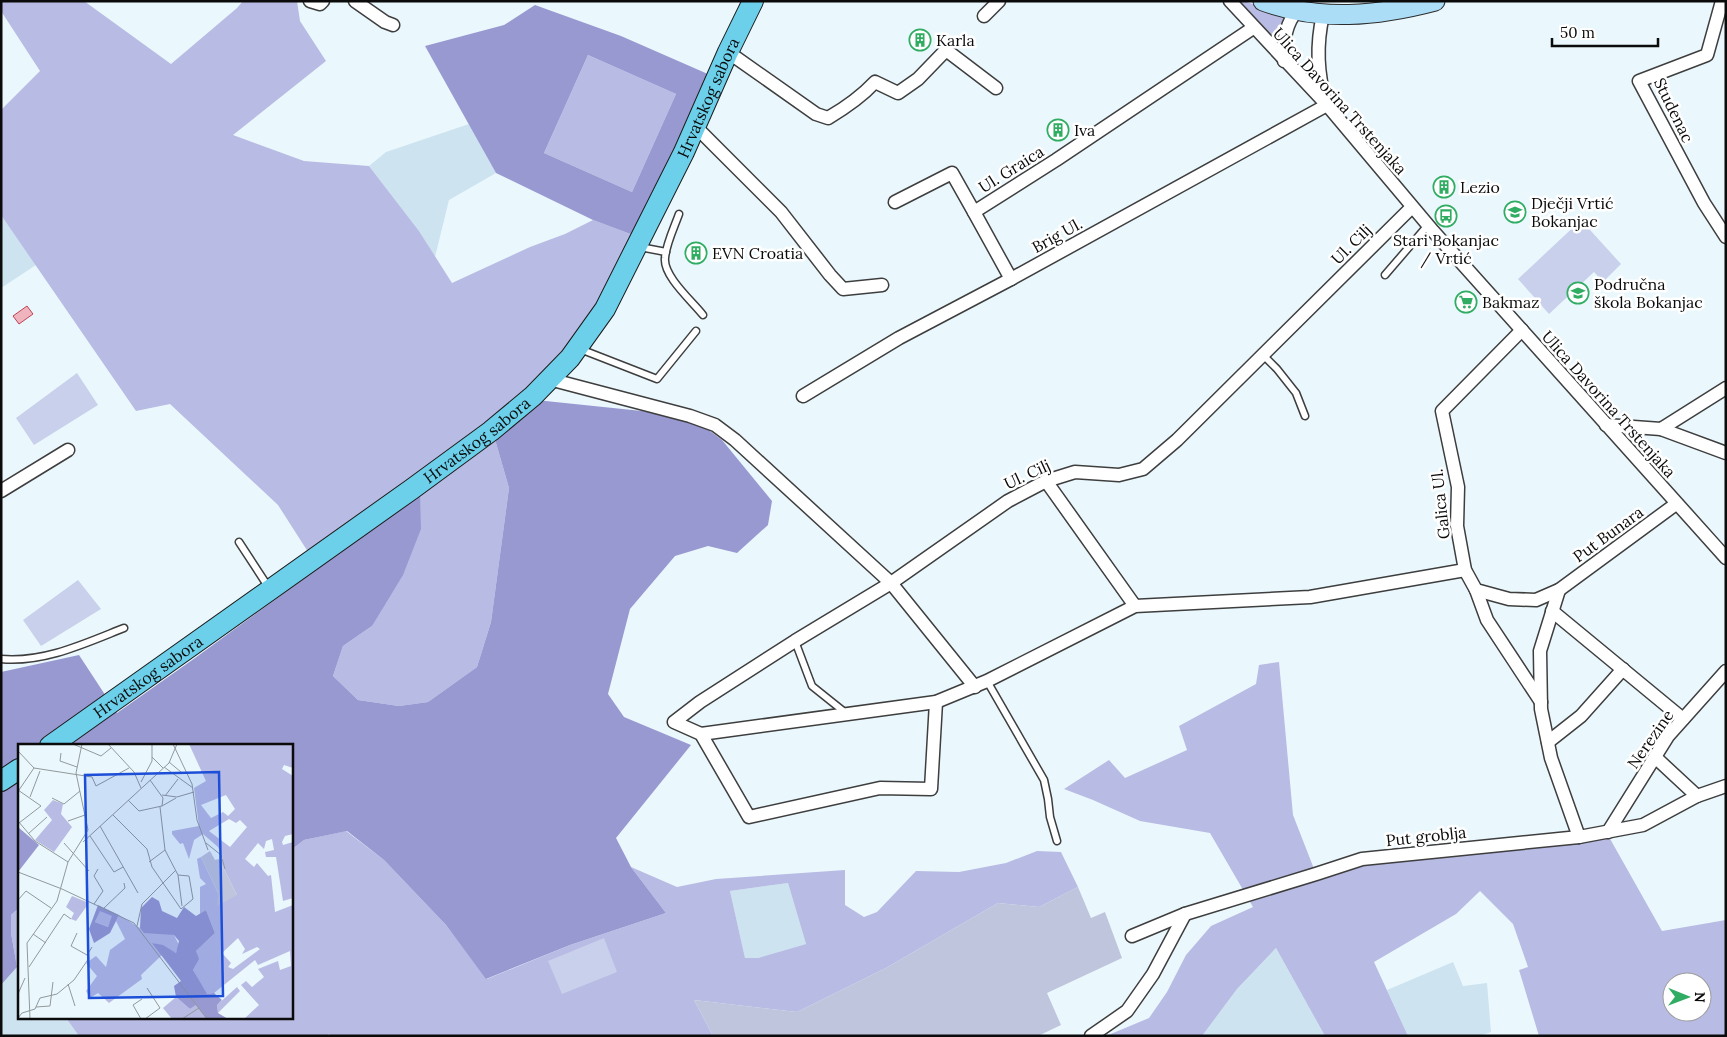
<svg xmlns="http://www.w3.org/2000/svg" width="1727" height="1037" viewBox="0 0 1727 1037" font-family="Lora,serif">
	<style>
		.farmland { fill: #cde3f0 }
		.green { fill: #b8bbe3; fill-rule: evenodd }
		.forest { fill: #9999d2; fill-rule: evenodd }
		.cemetery { fill: #bfc5dc }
		.pitch { fill: #c9d0eb }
		.water { fill: #efb4be; stroke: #bf4355 }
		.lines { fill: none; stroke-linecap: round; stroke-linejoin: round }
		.service-casing { stroke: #3e3e3e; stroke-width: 9 }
		.minor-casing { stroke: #3e3e3e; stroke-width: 15 }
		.secondary-casing { stroke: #2d2d2d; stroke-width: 21 }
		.primary-casing { stroke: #1c1c1c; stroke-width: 22 }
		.service { stroke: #fff; stroke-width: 6 }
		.minor { stroke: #fff; stroke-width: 12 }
		.secondary { stroke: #acddf7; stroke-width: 19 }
		.primary { stroke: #6dd0eb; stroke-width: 20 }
		.labels { text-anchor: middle; stroke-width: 5; stroke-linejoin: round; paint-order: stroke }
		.poi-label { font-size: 16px; fill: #0b0b0b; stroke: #fff; text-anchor: start }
		.street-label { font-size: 16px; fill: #0b0b0b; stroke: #fff }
		.inset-road { fill: none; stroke: #91999c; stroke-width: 1 }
		.view { fill: #1d4ed8; fill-opacity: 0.15; stroke: #1d4ed8; stroke-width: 2.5 }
		.inset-edge { fill: none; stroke: #0b0b0b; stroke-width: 2.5 }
	</style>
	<rect width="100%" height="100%" fill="#eaf8fd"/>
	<g class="farmland">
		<path d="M469 124 496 173 449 200 435 257 419 231 369 166 386 152Z"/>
		<path d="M1 215 36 265 1 288Z"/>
		<path d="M788 883 806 944 758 958H745L730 891Z"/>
		<path d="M1276 948 1325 1036H1202L1237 989Z"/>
		<path d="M1453 962 1463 986 1487 983 1491 1032 1480 1036H1408L1387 990Z"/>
		<path d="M17 967 19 968V1018H66L79 1036H1V985Z"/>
	</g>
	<g class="green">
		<path d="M3 1H84L171 64 237 8 243 1H297L300 21 326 61 233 135 304 161 369 166 419 231 452 283 530 247 565 234 593 220 641 238 605 309 494 436 509 488 491 622 477 667 428 702 399 706 358 700 333 676 343 646 372 626 419 495 319 569 278 505 170 404 136 411 1 215V110L40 71 1 11V2Z"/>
		<path d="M1239 1H1244L1286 16 1275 43Z"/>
		<path d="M588 55 676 94 632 192 544 153Z"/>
		<path d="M1279 662 1293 815 1316 874 1362 859 1609 837 1662 931 1726 920V1036H1539L1519 970 1528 967 1513 924 1480 891 1456 914 1374 962 1408 1036H1325L1276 948 1237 989 1202 1036H1106L1149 1018 1167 992 1186 955 1211 926 1253 907 1210 833 1140 821 1093 800 1064 789 1109 760 1125 778 1187 750 1179 726 1256 684 1259 665ZM1672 982H1702V1012H1672Z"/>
		<path d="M346 831 384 860 446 925 487 979 570 945 666 913 631 867 677 887 716 879 845 870V905L864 917 877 912 916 871 959 872 1006 863 1037 851 1061 852 1078 887 1039 907 998 903 886 968 797 1012 694 1000 713 1036H331L329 1034 327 1036H79L66 1018H291V850L304 840ZM788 883 806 944 758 958H745L730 891Z"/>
		<path d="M19 908V968L17 967 11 933V915Z"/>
	</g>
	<g class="forest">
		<path d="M535 5 621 36 717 78 641 238 593 220 496 173 425 46 504 25ZM588 55 676 94 632 192 544 153Z"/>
		<path d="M536 400 690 416 722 440 772 501 768 525 737 553 708 546 675 556 630 609 608 694 624 717 691 745 616 838 631 867 666 913 570 945 486 979 446 925 384 860 347 831 304 840 291 850V746H19V908L11 915V933L17 967 1 985V672L79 655 117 713 195 658 420 494 421 529 403 575 372 626 343 646 333 676 358 700 399 706 428 702 477 667 491 622 509 488 494 436Z"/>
	</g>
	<path class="cemetery" d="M1078 887 1091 918 1105 912 1122 958 1047 993 1061 1025 1038 1036H713L694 1000 797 1012 886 968 998 903 1039 907Z"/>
	<g class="pitch">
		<path d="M1581 220 1621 264 1603 282 1594 272 1549 314 1518 279Z"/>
		<path d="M77 373 98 405 34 445 16 418Z"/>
		<path d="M78 580 101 609 41 646 23 620Z"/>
		<path d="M604 938 617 972 562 994 548 961Z"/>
	</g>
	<path class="water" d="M27 306 33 314 19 324 13 316Z"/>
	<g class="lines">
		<g class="service-casing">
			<g id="service">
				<path d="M679 214C674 228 666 244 665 258 663 276 692 301 703 315"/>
				<path d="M640 247 666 252"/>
				<path d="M1385 275 1428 225"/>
				<path d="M580 349 657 379 696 331"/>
				<path d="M1263 355 1277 369 1296 393 1305 416"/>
				<path d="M239 542 269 588"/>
				<path d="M795 641 812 686 847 714"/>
				<path d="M1 659C44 663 86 643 124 628"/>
				<path d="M987 681 1044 780 1048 799 1050 817 1057 841"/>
			</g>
		</g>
		<g class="minor-casing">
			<g id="minor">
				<path d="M310 1 320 4 323 1"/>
				<path d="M355 1 385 22 393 25"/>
				<path d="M1230 1 1327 105 1433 231 1726 558"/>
				<path d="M1722 1 1707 55 1639 81 1704 203 1726 237"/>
				<path d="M1323 15C1316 45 1317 73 1326 103"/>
				<path d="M984 16 999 1"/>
				<path d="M728 52 816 114 828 118C845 108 861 97 875 82L898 93 918 79 946 50 996 88"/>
				<path d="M1284 61C1283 43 1285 24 1297 11"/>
				<path d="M696 127 781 212 830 275 843 289 882 285"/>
				<path d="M895 202 952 173 974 212"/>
				<path d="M1011 279 974 212 1056 160 1253 28"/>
				<path d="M1522 330 1442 411 1458 487 1457 526 1465 570 1476 590 1509 599 1536 600 1559 590 1676 504"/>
				<path d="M549 379 690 416 715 425 735 440 891 583 975 687"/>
				<path d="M803 396 899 338 1011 279 1327 105"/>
				<path d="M1606 425 1661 429 1726 388"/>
				<path d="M1661 429 1726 453"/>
				<path d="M1046 481 1135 606"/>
				<path d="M1 491 68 450"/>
				<path d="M1476 590 1487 620 1541 702"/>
				<path d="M1559 590 1540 651 1541 709 1551 758 1579 837"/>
				<path d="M1552 611 1683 719"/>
				<path d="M936 702 931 789 880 788 749 817 701 734 674 722 700 702 795 641 891 583 1008 501 1046 481 1075 472 1119 475 1143 469 1177 440 1412 207"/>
				<path d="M701 734 936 702 987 681 1135 606 1310 597 1465 570"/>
				<path d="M1548 742 1581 716 1623 669"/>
				<path d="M1655 757 1697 796"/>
				<path d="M1608 832 1668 736 1726 671"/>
				<path d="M1132 936 1185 914 1316 874 1362 859 1579 837 1643 825 1697 796 1726 786"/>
				<path d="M1091 1036 1127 1011 1153 974 1185 914"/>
			</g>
		</g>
		<g class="secondary-casing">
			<path id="secondary" d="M1263 1C1320 22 1378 16 1435 1"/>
		</g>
		<g class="primary-casing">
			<g id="primary">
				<path id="s1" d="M50 746 412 489 491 431 533 396 570 358 605 309 684 152 728 52 753 1"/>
				<path d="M1 781 19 769"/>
			</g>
		</g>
		<use href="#service" class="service"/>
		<use href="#minor" class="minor"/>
		<use href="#secondary" class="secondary"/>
		<use href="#primary" class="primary"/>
	</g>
	<defs>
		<g id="building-ring" transform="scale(1.125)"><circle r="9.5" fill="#fff" stroke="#31ac63" stroke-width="1.5"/><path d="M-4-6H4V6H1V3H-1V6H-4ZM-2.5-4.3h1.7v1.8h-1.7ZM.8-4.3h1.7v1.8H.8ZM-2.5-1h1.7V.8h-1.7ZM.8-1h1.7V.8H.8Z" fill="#31ac63"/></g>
		<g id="school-ring" transform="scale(1.125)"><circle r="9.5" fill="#fff" stroke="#31ac63" stroke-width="1.5"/><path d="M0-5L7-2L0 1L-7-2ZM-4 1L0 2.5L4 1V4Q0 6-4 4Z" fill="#31ac63"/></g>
		<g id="bus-ring" transform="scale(1.125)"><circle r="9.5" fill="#fff" stroke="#31ac63" stroke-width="1.5"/><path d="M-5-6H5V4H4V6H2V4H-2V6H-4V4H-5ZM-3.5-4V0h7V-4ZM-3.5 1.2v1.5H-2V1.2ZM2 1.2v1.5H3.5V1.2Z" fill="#31ac63"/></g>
		<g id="supermarket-ring" transform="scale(1.125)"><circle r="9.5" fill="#fff" stroke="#31ac63" stroke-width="1.5"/><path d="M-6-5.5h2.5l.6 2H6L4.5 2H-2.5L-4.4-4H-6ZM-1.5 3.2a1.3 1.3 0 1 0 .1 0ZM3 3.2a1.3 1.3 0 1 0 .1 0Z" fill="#31ac63"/></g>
	</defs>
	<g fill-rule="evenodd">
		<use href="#building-ring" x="920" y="40"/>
		<use href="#building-ring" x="1058" y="130"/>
		<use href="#building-ring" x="1444" y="187"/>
		<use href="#school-ring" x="1515" y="212"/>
		<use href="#bus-ring" x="1446" y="216"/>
		<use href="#building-ring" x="696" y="253"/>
		<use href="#school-ring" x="1578" y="293"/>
		<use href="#supermarket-ring" x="1466" y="302"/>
	</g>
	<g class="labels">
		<g class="poi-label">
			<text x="936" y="46">Karla</text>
			<text x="1074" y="136">Iva</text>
			<text x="1460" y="193">Lezio</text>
			<text x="1531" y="209">Dječji Vrtić<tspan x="1531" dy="18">Bokanjac</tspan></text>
			<text x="1446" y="246" text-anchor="middle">Stari Bokanjac<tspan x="1446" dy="18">/ Vrtić</tspan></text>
			<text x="712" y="259">EVN Croatia</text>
			<text x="1594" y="290">Područna<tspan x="1594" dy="18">škola Bokanjac</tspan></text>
			<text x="1482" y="308">Bakmaz</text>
		</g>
		<g class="street-label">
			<text dy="6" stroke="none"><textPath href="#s1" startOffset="945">Hrvatskog sabora</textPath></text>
			<text transform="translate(1340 101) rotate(48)" y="6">Ulica Davorina Trstenjaka</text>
			<text transform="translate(1674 110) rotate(64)" y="6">Studenac</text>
			<text transform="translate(1011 169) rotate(-32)" y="6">Ul. Graica</text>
			<text transform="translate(1057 235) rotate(-29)" y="6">Brig Ul.</text>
			<text transform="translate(1351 244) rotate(-45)" y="6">Ul. Cilj</text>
			<text transform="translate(1609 404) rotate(48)" y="6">Ulica Davorina Trstenjaka</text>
			<text dy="6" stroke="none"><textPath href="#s1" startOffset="525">Hrvatskog sabora</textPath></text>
			<text transform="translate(1027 474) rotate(-25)" y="6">Ul. Cilj</text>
			<text transform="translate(1440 504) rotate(-96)" y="6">Galica Ul.</text>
			<text transform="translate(1608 534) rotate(-36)" y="6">Put Bunara</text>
			<text dy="6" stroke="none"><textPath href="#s1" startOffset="120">Hrvatskog sabora</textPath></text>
			<text transform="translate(1650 739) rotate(-55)" y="6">Nerezine</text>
			<text transform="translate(1426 836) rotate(-6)" y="6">Put groblja</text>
		</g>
	</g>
	<g transform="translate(18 744)">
		<rect width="275" height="275" fill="#eaf8fd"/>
		<path d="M171 0H275V24L266 21 264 25 275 32V90L267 92 264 98 265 101 275 98V154L265 157 258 113H248L247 108 256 106 254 95 248 97 246 105 240 99 227 115 236 123 239 119 250 132 253 131 257 168 275 161V275H226L241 261 223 241 228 237 234 243 246 233 240 225 260 217 262 226 273 222 272 207 240 221 237 216 196 249 189 250 186 247 175 226 179 218 178 207 197 189 188 166 182 170V143L188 140 182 134 179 115 183 113 200 149 219 151 202 117 205 115 200 103 185 90 176 96 171 115 165 99 162 100 154 90V87L181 82 176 44 188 37ZM208 51 217 65 210 72 205 68 193 74 183 61ZM211 75 218 79 222 76 229 83 212 103 191 87ZM220 194 227 205 224 210 239 203 242 205 215 225 210 223 213 219 204 209ZM35 56 45 60 43 70 54 83 36 108 17 96 34 76 26 66ZM54 152 71 159 58 177 53 175 56 169 48 163ZM82 166 95 172 90 183 77 178ZM101 171 122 184 156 191 161 201 158 209 135 199 144 211 123 231 124 235 91 259 80 249 72 254 68 247 79 232 68 219 78 212 88 223 92 206 107 195 98 177ZM219 243 222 247 200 269 199 261ZM158 253 172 265 179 260 189 275H154L145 264Z" fill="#b8bbe3" fill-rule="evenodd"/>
		<path d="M0 83 21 101 0 128V137ZM134 153 141 157 144 167 159 174 166 163 178 172 188 166 197 189 178 207 181 215 175 226 189 250 196 249 204 256 199 261 200 269 210 275H189L178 261 172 265 158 253 156 242 163 237 134 199 145 201 158 209 161 197 156 191 126 189 122 184 123 164ZM80 161 101 171 92 189 76 199 71 185ZM82 167 94 172 90 183 77 178Z" fill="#9999d2" fill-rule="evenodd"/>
		<path d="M192 107 197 116 201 115 219 151 199 162 200 149 183 113Z" fill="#bfc5dc"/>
		<path class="inset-road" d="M55 0 83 12 93 4M90 0 116 28 123 44M155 0 174 40 179 76 190 106M0 7 16 24 74 33 78 42 111 24M43 9 42 17 59 23M134 13 145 24M151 18 163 28M146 23 175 44M123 38 134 17V0M0 46 23 62 1 79M1 46 16 24M144 51 159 53 176 48M147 52 160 35M12 53 22 27M34 54 46 60 62 47M110 56 121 67 144 62 145 54 132 36M144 62 158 54M142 63 147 106 160 131 164 162M95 71 129 105 134 123 163 165 175 155 171 132 160 131M0 77 17 97 50 118M50 77 67 71M82 82 120 149M10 90 29 73M72 92 96 128 105 123M65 98 151 19 159 0M46 99 71 127M188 99 203 111 207 125M131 118 147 106M0 128 44 145 116 179 189 275M0 156 8 147 33 164M76 160 85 147 76 132 80 125M86 164 107 144 106 139M119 182 124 160 158 126M59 189 53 202 69 211M15 190 28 199M11 223 46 170 53 175M50 240 57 262M0 250 7 234M18 263 32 262 35 238M0 274 4 269 17 265 22 254 39 250 56 236 71 214 69 211 74 203M12 275 9 199 39 157 50 118 70 86 58 29 64 0M123 275 115 261 124 255M127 275 142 264 129 244M164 275 181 264"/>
		<path class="view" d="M201 28 205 252 71 254 67 31Z"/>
		<rect width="275" height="275" class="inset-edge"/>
	</g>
	<rect width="1727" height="1037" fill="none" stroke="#0b0b0b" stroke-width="5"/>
	<g transform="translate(1687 997) rotate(91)"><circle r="24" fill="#ffffff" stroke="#9d9d9d"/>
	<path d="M0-4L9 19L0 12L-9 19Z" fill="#31ac63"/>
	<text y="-8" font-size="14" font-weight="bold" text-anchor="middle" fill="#0b0b0b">N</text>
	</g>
	<path d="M1552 38v8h106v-8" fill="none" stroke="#0b0b0b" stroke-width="2.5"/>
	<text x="1560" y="38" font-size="15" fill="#0b0b0b" stroke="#ffffff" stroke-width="4" paint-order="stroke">50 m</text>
</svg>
